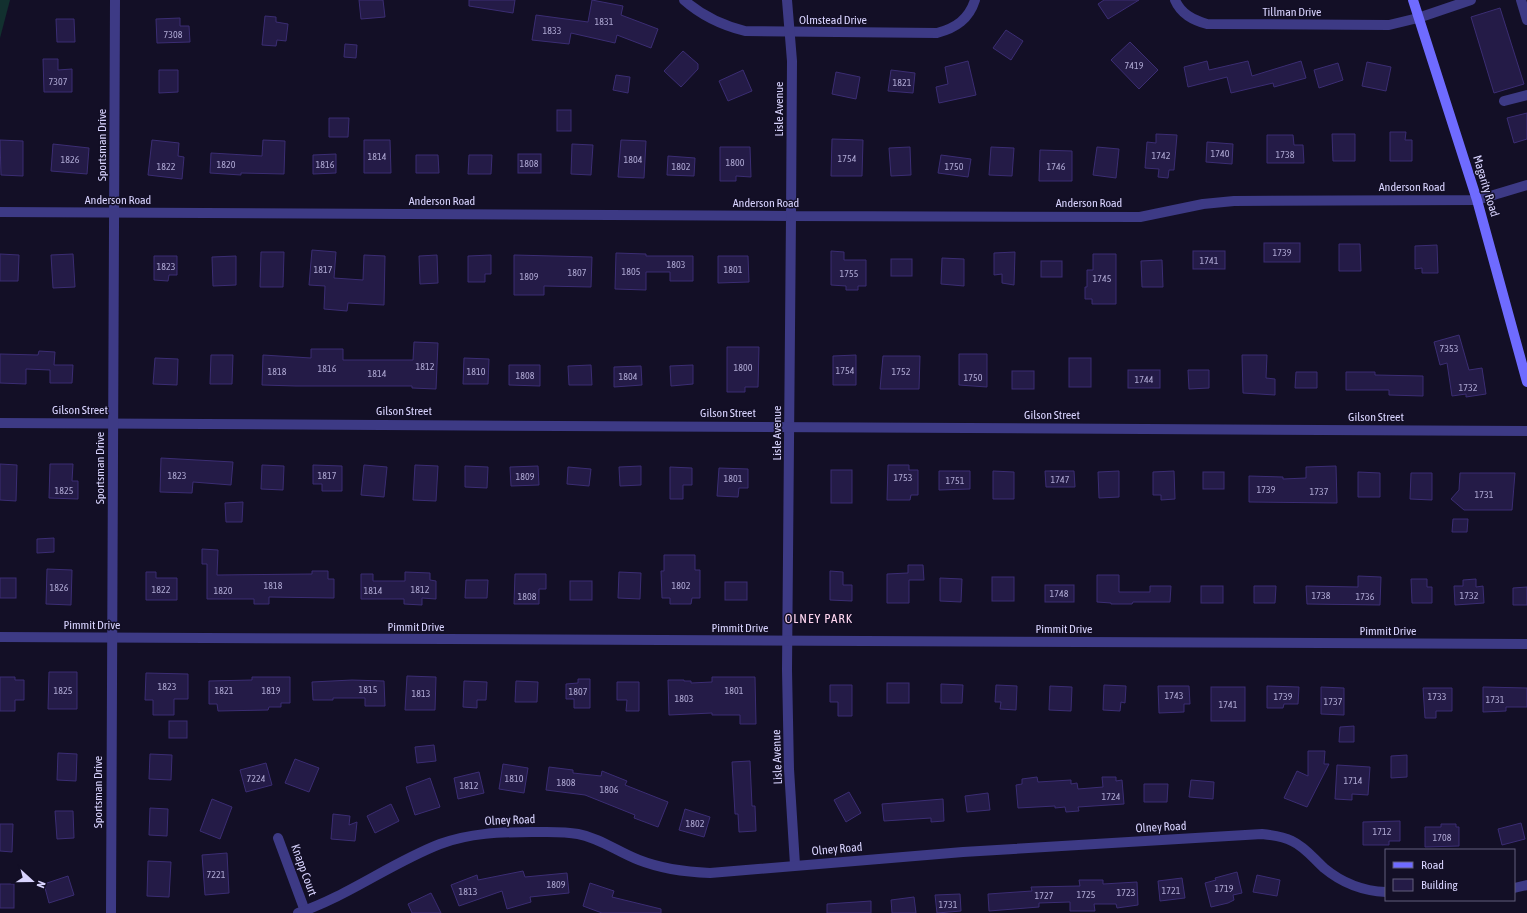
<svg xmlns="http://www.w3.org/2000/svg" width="1527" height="913" viewBox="0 0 1527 913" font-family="'Asap Condensed',sans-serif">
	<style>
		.green { fill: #12302f }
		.building { fill: #241b47; stroke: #3b2d73 }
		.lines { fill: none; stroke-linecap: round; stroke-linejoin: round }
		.minor { stroke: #3d3a85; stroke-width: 10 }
		.tertiary { stroke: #3d3a85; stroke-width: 10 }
		.secondary { stroke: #6f6bff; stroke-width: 10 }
		.labels { text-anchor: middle; stroke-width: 3; stroke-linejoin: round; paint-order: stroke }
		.number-label { font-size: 10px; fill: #aca6d1 }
		.street-label { font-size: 12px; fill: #d9d4ff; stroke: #130f26 }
		.neighbourhood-label { font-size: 13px; letter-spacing: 1px; fill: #ffd6f0; stroke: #130f26 }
	</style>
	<rect width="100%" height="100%" fill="#130f26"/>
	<path class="green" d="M0 0H10L0 38Z"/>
	<g class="building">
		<path d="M359 0H383L385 17 361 19Z"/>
		<path d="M469 0H515L513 13 469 6Z"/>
		<path d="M592 0 623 6 621 15 658 29 651 48 617 35 615 43 571 33 569 44 532 40 536 15 588 22Z"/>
		<path d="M1104 0H1139L1108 19 1098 4Z"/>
		<path d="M1500 8 1524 84 1494 93 1471 17Z"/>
		<path d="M265 16 276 17V22L288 24 286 41 277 40 276 46 262 45Z"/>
		<path d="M180 18V26H189L190 42 157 43 156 19Z"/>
		<path d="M56 19H74L75 42H57Z"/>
		<path d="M1006 30 1023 41 1011 60 993 48Z"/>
		<path d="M1130 42 1158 70 1139 89 1111 60Z"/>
		<path d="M345 44 357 45 356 58 344 57Z"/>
		<path d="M683 51 698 64V69L681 87 664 71Z"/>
		<path d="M43 59H58V70L72 69V92H44Z"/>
		<path d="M968 61 976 95 939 103 936 87 948 84 945 67Z"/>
		<path d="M1207 61 1209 70 1248 61 1252 76 1301 61 1306 78 1274 87 1273 83 1231 93 1227 77 1188 87 1184 67Z"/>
		<path d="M1367 62 1391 67 1386 91 1362 86Z"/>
		<path d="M1338 63 1343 80 1319 88 1314 70Z"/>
		<path d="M159 70H178V92L159 93Z"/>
		<path d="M743 70 752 91 728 101 719 81Z"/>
		<path d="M891 70 915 73 913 93 888 91Z"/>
		<path d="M836 72 860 77 856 99 832 94Z"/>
		<path d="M616 75 630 77 628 93 613 90Z"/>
		<rect x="557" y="110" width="14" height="21"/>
		<path d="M1527 113V139L1514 143 1507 118Z"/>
		<path d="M329 118H349L348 137H329Z"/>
		<path d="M1390 132H1406L1405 140H1412V161H1390Z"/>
		<path d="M1156 134 1177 135 1174 170H1169L1168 178 1158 177 1159 169 1145 168 1147 142 1156 143Z"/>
		<path d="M1332 134H1355V161H1333Z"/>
		<path d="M1267 135H1293L1294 145H1303L1304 163H1267Z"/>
		<path d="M832 139 863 140 862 176H831Z"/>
		<path d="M0 140 23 141V176L1 175Z"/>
		<path d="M152 140 179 143 178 156 184 157 182 179 148 175Z"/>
		<path d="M263 140 285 141 284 174 241 173V175L210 173 211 153 262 156Z"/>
		<path d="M364 140H390L391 173H364Z"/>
		<path d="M621 140 646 141 644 178 618 177Z"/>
		<path d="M1207 142 1233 144 1232 164 1206 162Z"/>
		<path d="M53 144 89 148 87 174 51 171Z"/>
		<path d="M572 144 593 145 591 175 571 174Z"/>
		<path d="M720 147H750L751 177 736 176V181H720Z"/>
		<path d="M910 147 911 175 891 176 889 148Z"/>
		<path d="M991 147 1014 148 1012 176 989 175Z"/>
		<path d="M1097 147 1119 149 1116 178 1093 175Z"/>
		<path d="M1040 150 1072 151V181H1039Z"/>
		<path d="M336 154V173L313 174V155Z"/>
		<rect x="518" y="154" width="23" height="19"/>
		<path d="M416 155H438L439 173H416Z"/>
		<path d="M469 155H492L491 174H468Z"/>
		<path d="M941 155 971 159 968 177 938 173Z"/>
		<path d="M668 156 695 158 694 176 667 175Z"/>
		<rect x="1264" y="243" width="36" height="19"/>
		<path d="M1339 244H1360L1361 271H1339Z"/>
		<path d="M1437 245 1438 273H1422V268L1415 269V246Z"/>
		<path d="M312 250 336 252 334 278 363 280 364 255 385 256 384 305 348 303 347 311 324 309 325 286 309 285Z"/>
		<path d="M831 251 844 252V260H866V286H858V290H846V286L831 285Z"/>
		<rect x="1193" y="251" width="32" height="18"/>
		<path d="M261 252H284L283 287H260Z"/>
		<path d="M1015 252 1014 285 1002 283V274L994 275V253Z"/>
		<path d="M616 253 646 254V256H693V281H670V272H646V290L615 289Z"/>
		<path d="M0 254 19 255 18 281H0Z"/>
		<path d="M73 254 75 287 53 288 51 255Z"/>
		<path d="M1093 254H1116V304H1092V299H1085V287H1087V270H1093Z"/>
		<path d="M437 255 438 283 420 284 419 256Z"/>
		<path d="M491 255V274H485V282H468V256Z"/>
		<path d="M514 255 592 257 591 287 544 286V295H514Z"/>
		<path d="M154 256H177V275H169L168 281 154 280Z"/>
		<path d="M236 256V285L213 286 212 257Z"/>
		<path d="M718 256H748L749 282 718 283Z"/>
		<path d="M942 258 964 259V286L941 284Z"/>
		<rect x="891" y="259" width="21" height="17"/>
		<path d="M1162 260 1163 287H1142L1141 261Z"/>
		<rect x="1041" y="261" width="21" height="16"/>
		<path d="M1459 335 1469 370 1482 368 1486 394 1466 397V394L1452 396 1447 363 1440 365 1434 342Z"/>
		<path d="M414 342 438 343 436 389 412 388V386H296L262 385 263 355 311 358V349H343V360H413Z"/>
		<path d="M727 347H759L758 387H745V392H727Z"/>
		<path d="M39 351 55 352 54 365H73L72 383H50V370L26 369V384L0 383V354L38 355Z"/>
		<path d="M959 354H987V387L959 385Z"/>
		<path d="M211 355H233L232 384H210Z"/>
		<path d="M856 355V385H833V356Z"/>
		<path d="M1242 355H1267L1266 378 1275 379V395L1243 393Z"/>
		<path d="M883 356H920L919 389H880Z"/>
		<path d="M155 358 178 359 177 385 153 384Z"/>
		<path d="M464 358 489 359 488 384H463Z"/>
		<rect x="1069" y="358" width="22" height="29"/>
		<path d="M509 365H540V386L509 385Z"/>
		<path d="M591 365 592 385H569L568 366Z"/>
		<path d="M693 365V384L671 386 670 366Z"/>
		<path d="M641 366 642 385 614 387V367Z"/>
		<rect x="1128" y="370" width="32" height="18"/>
		<path d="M1188 370H1209V388L1189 389Z"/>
		<rect x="1012" y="371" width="22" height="18"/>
		<path d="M1296 372H1317V388H1295Z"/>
		<path d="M1346 372H1375V375L1423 376V396L1389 395V390H1346Z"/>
		<path d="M161 458 233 462 231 485 193 482 192 493 160 492Z"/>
		<path d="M0 464 17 465 16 501 0 500Z"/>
		<path d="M50 464H73L72 481H78V499L49 498Z"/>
		<path d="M262 465 284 466 283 490 261 489Z"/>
		<path d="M313 465 342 466V491H322V484H313Z"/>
		<path d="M364 465 387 467 384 497 361 495Z"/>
		<path d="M415 465 438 466 436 501 413 500Z"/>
		<path d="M888 465H909V470H918V495H911L910 500H887Z"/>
		<path d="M465 466 488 467 487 488 465 487Z"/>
		<path d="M538 466 539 485 511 486 510 467Z"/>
		<path d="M641 466V485L620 486 619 467Z"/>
		<path d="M1336 466 1337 503 1249 502V476L1283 477V479L1306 478V467Z"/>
		<path d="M568 467 591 469 589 486 567 484Z"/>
		<path d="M670 467 692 468V485H683V499H670Z"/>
		<path d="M719 468 748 469V488H739L738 497 717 496Z"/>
		<rect x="831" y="470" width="21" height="33"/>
		<path d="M939 471H970V489L939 490Z"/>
		<path d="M993 471 1014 472V499H993Z"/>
		<path d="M1045 471H1074L1075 487H1046Z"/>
		<path d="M1119 471V497L1099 498 1098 472Z"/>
		<path d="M1174 471 1175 499 1161 500V495H1153V472Z"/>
		<rect x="1203" y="472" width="21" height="17"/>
		<path d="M1358 472 1380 473V497H1358Z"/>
		<path d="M1411 473H1432V500L1410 499Z"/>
		<path d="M1460 473H1515L1512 510H1464L1451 499 1459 490Z"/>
		<path d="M243 502 242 522H226L225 503Z"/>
		<path d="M1453 519H1468L1467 532H1452Z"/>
		<path d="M54 538V552L37 553V539Z"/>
		<path d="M202 549 218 550 217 575 312 574V571H328V579H334V598L269 597V604H254V599H207V564H202Z"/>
		<path d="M664 555H695V570H700V598H692L691 604H670V598H662L661 571H664Z"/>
		<path d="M908 565H923L924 580H909V603H887V574L908 573Z"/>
		<path d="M47 569 72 570 71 605 46 604Z"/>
		<path d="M830 571 843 572V585H852V601L830 600Z"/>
		<path d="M146 572H156V578H177V600H146Z"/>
		<path d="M405 572 430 573V580L436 581V599L422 598V605L404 604V599H361V574H373V581H405Z"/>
		<path d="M619 572 641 573 640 599 618 598Z"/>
		<path d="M515 574H546V589H539V604H514Z"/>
		<path d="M1097 575H1119V592H1150V586H1171L1170 602H1133L1132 604H1111V603L1097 602Z"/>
		<path d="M1358 576 1381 577 1380 605 1307 604 1306 586 1358 587Z"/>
		<rect x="992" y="577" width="22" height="24"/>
		<rect x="0" y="578" width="16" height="20"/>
		<path d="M940 578 962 579 961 602 940 601Z"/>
		<path d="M1411 579H1427V587H1432V603H1412Z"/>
		<path d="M1476 579V587L1483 586 1484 603 1455 605 1454 586H1463V580Z"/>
		<path d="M466 580H488L487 598H465Z"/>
		<rect x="570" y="581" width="22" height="19"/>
		<rect x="725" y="582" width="22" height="18"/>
		<rect x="1045" y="585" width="29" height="17"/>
		<rect x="1201" y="586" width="22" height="17"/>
		<path d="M1254 586H1276L1275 603H1254Z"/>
		<path d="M1527 587V605H1513V588Z"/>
		<path d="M49 672H77V709H48Z"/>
		<path d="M146 673 188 674V699H174V715H153V700H145Z"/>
		<path d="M407 676 436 677 435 710H405Z"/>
		<path d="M0 677H15V680H24V700H15V711H0Z"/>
		<path d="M252 677H290V703H281V707H269L268 710 218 711 217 704H209V681L252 680Z"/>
		<path d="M712 677H755L756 724H740V715H712V713L669 715 668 680H684V681H691V683L712 682Z"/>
		<path d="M578 679H590V708H574V699H566V684L578 683Z"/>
		<path d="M352 680 384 681 385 706H365V698H333V700H313L312 682Z"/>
		<path d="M464 681 487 682 486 700H477V708L463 707Z"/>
		<path d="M516 681 538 682 537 702H515Z"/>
		<path d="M617 682H639V711H626L627 700H617Z"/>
		<rect x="887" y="683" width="22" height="20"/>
		<path d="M941 684 963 685 962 703H941Z"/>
		<path d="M830 685H852V716H838V702H830Z"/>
		<path d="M996 685 1017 686 1016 710 1000 709 1001 702H995Z"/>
		<path d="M1104 685 1126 686 1125 703 1121 702 1120 711 1103 710Z"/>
		<path d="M1050 686 1072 687 1071 711 1049 710Z"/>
		<path d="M1158 686H1189L1190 704H1184V712L1159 713Z"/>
		<path d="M1267 686 1299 687 1298 704H1284L1283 708H1267Z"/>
		<rect x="1211" y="687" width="34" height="34"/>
		<path d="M1321 687 1344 688V715L1321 714Z"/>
		<path d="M1483 687 1527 688V707H1506V711L1483 712Z"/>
		<path d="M1423 688H1452V711H1436V718H1425Z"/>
		<rect x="169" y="721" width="18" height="17"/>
		<path d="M1354 726V742H1339L1340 727Z"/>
		<path d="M434 745 436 761 417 763 415 747Z"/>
		<path d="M1308 751H1325L1324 764H1329L1307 807 1284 798 1297 771 1308 776Z"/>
		<path d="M58 753 77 754 76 781 57 780Z"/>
		<path d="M150 754 172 755 171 780 149 779Z"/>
		<path d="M1407 755V777L1391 778V756Z"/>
		<path d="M295 759 319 768 309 792 285 783Z"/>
		<path d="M750 761 752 806H755L756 831 739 832 738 814H735L732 762Z"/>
		<path d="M266 763 272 785 246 792 240 770Z"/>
		<path d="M503 764 528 768 524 793 499 789Z"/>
		<path d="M1337 765 1370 767 1368 795 1352 794V800L1335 799Z"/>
		<path d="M549 767 573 770V773L601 776 602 771 627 781 625 785 668 802 658 827 634 818 635 815 585 795 546 790Z"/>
		<path d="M479 772 484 793 458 799 454 778Z"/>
		<path d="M1037 777 1038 782 1071 780V784L1077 783 1078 789 1103 787 1102 777H1116V781L1122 780 1124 804 1078 807 1079 811 1066 812 1065 807 1055 808V806L1018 808 1016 785 1022 784V779Z"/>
		<path d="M430 778 440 807 415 815 406 787Z"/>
		<path d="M1191 780 1214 782 1213 799 1189 797Z"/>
		<path d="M1144 784H1168L1167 802H1144Z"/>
		<path d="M849 792 861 813 846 822 834 800Z"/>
		<path d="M988 793 990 810 967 812 965 796Z"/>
		<path d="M212 799 232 807 220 839 200 831Z"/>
		<path d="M943 799 944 821 931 822V818L884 821 882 804Z"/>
		<path d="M391 804 399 821 375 833 367 816Z"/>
		<path d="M150 808 168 809 167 836 149 835Z"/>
		<path d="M685 809 710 817 704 837 679 830Z"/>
		<path d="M55 811H73L74 838 57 839Z"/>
		<path d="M333 814 350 816 349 825 357 822 355 841 331 839Z"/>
		<path d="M1400 821V841H1389V845H1363V822Z"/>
		<path d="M1521 823 1525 839 1502 845 1498 829Z"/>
		<path d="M0 824H13L12 852 0 851Z"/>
		<path d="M1441 824H1456V827H1459V846L1425 847V827H1441Z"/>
		<path d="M227 853 229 893 205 895 202 855Z"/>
		<path d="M148 861 171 862 169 897 147 896Z"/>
		<path d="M523 871 525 877 567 873 569 893 530 897 531 902 507 909 502 891 459 906 451 885 477 875 478 880Z"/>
		<path d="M1237 872 1242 893 1233 895 1234 900 1228 903 1211 907 1205 883 1216 880 1215 878Z"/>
		<path d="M1257 875 1280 880 1277 896 1253 892Z"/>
		<path d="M68 876 74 895 49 903 44 884Z"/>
		<path d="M1182 878 1185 898 1160 901 1158 881Z"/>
		<path d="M1079 880H1103V884L1137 882 1138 905 1117 908 1116 904H1094L1095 911H1070V902L1039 903V907L989 911 988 894 1032 891 1031 887 1080 886Z"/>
		<path d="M590 883 614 891 612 897 661 909V913H602L583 906Z"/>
		<rect x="0" y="884" width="14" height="24"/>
		<path d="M431 893 441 913H412L408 904Z"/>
		<path d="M960 894 961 911 937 913 935 895Z"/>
		<path d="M914 897 916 913H892L891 900Z"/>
		<path d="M871 901V913H827V904Z"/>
	</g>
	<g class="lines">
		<g class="minor">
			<path d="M684 0C702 16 721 25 745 31L937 33C956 28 969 19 975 0"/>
			<path d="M1175 0C1181 14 1193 20 1207 24L1389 25 1418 18 1471 0"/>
			<path d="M1521 0 1527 20"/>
			<path d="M1504 101 1527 95"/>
			<path d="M0 212 791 216 787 670 789 769 795 865"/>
			<path d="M0 423 1527 431"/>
			<path d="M0 637 1527 644"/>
			<path d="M278 838 305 911"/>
			<path d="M1514 888 1527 885"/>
			<path d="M111 913 115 0"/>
			<path d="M298 913C348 896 391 863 440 844 470 833 500 832 532 832 547 832 563 831 578 834 600 838 618 852 639 860 662 869 685 872 710 873L963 852 1262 834C1272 835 1282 836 1292 841 1305 847 1313 858 1324 868 1342 883 1363 891 1386 892"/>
		</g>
		<path class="tertiary" d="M787 0 792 61 791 216 1140 217 1203 204 1234 201 1477 200 1527 185"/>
		<path class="secondary" d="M1413 0 1477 200 1527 382"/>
	</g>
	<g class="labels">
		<g class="number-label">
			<text x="604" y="25">1831</text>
			<text x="552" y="34">1833</text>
			<text x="173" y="38">7308</text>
			<text x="1134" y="69">7419</text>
			<text x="58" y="85">7307</text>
			<text x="902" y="86">1821</text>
			<text x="1220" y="157">1740</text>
			<text x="1285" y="158">1738</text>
			<text x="1161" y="159">1742</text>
			<text x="377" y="160">1814</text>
			<text x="847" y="162">1754</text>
			<text x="70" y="163">1826</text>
			<text x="633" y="163">1804</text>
			<text x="735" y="166">1800</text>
			<text x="529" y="167">1808</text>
			<text x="226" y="168">1820</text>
			<text x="325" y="168">1816</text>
			<text x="166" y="170">1822</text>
			<text x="681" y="170">1802</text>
			<text x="954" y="170">1750</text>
			<text x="1056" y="170">1746</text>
			<text x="1282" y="256">1739</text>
			<text x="1209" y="264">1741</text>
			<text x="676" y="268">1803</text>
			<text x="166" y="270">1823</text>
			<text x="323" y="273">1817</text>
			<text x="733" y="273">1801</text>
			<text x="631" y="275">1805</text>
			<text x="577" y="276">1807</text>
			<text x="849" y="277">1755</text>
			<text x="529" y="280">1809</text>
			<text x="1102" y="282">1745</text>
			<text x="1449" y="352">7353</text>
			<text x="425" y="370">1812</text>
			<text x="743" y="371">1800</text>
			<text x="327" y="372">1816</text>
			<text x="845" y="374">1754</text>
			<text x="277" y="375">1818</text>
			<text x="476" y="375">1810</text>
			<text x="901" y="375">1752</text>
			<text x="377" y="377">1814</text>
			<text x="525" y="379">1808</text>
			<text x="628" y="380">1804</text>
			<text x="973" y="381">1750</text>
			<text x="1144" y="383">1744</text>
			<text x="1468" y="391">1732</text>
			<text x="177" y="479">1823</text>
			<text x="327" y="479">1817</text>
			<text x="525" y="480">1809</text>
			<text x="903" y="481">1753</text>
			<text x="733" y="482">1801</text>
			<text x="1060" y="483">1747</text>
			<text x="955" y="484">1751</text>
			<text x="1266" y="493">1739</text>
			<text x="64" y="494">1825</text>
			<text x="1319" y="495">1737</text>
			<text x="1484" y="498">1731</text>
			<text x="273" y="589">1818</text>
			<text x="681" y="589">1802</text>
			<text x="59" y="591">1826</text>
			<text x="161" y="593">1822</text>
			<text x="420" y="593">1812</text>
			<text x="223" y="594">1820</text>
			<text x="373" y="594">1814</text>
			<text x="1059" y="597">1748</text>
			<text x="1321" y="599">1738</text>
			<text x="1469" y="599">1732</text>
			<text x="527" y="600">1808</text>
			<text x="1365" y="600">1736</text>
			<text x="167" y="690">1823</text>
			<text x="368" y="693">1815</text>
			<text x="63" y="694">1825</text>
			<text x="224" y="694">1821</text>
			<text x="271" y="694">1819</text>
			<text x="734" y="694">1801</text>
			<text x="578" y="695">1807</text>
			<text x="421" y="697">1813</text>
			<text x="1174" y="699">1743</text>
			<text x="1283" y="700">1739</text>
			<text x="1437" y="700">1733</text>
			<text x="684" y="702">1803</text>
			<text x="1495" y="703">1731</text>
			<text x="1333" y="705">1737</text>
			<text x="1228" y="708">1741</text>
			<text x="256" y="782">7224</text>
			<text x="514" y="782">1810</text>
			<text x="1353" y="784">1714</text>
			<text x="566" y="786">1808</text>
			<text x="469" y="789">1812</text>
			<text x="609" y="793">1806</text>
			<text x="1111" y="800">1724</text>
			<text x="695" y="827">1802</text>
			<text x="1382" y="835">1712</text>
			<text x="1442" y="841">1708</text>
			<text x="216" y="878">7221</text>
			<text x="556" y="888">1809</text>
			<text x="1224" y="892">1719</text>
			<text x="1171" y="894">1721</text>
			<text x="468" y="895">1813</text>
			<text x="1126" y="896">1723</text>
			<text x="1086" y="898">1725</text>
			<text x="1044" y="899">1727</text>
			<text x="948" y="908">1731</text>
		</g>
		<g class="street-label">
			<text x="1292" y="16">Tillman Drive</text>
			<text x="833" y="24">Olmstead Drive</text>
			<text transform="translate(779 109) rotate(-90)" y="4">Lisle Avenue</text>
			<text transform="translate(102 145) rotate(-90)" y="4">Sportsman Drive</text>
			<text transform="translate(1486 186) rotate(73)" y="4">Magarity Road</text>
			<text x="1412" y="191">Anderson Road</text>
			<text x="118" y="204">Anderson Road</text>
			<text x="442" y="205">Anderson Road</text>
			<text x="766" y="207">Anderson Road</text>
			<text x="1089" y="207">Anderson Road</text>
			<text x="80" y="414">Gilson Street</text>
			<text x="404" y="415">Gilson Street</text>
			<text x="728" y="417">Gilson Street</text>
			<text x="1052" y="419">Gilson Street</text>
			<text x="1376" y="421">Gilson Street</text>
			<text transform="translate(777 433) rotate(-90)" y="4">Lisle Avenue</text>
			<text transform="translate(100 468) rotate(-90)" y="4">Sportsman Drive</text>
			<text x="92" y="629">Pimmit Drive</text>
			<text x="416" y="631">Pimmit Drive</text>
			<text x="740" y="632">Pimmit Drive</text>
			<text x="1064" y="633">Pimmit Drive</text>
			<text x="1388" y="635">Pimmit Drive</text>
			<text transform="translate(777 757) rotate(-92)" y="4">Lisle Avenue</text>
			<text transform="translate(98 792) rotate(-90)" y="4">Sportsman Drive</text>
			<text transform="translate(510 820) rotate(-2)" y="4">Olney Road</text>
			<text transform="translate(1161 827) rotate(-3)" y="4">Olney Road</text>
			<text transform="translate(837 849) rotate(-5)" y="4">Olney Road</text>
			<text transform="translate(304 870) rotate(70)" y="4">Knapp Court</text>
		</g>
		<g class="neighbourhood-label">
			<text x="819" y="623">OLNEY PARK</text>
		</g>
	</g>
	<rect x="1385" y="849" width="130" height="52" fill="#130f26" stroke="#625e7d"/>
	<rect x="1393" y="862" width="20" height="6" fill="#6f6bff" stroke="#625e7d"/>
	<text x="1421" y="869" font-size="12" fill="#d9d4ff">Road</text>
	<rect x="1393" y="879" width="20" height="12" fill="#241b47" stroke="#625e7d"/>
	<text x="1421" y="889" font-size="12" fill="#d9d4ff">Building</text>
	<g transform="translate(32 881) rotate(111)" stroke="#130f26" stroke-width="3" paint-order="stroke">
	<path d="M0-3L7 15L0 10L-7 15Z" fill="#d9d4ff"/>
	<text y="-6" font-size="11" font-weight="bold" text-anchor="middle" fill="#d9d4ff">N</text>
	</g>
</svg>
